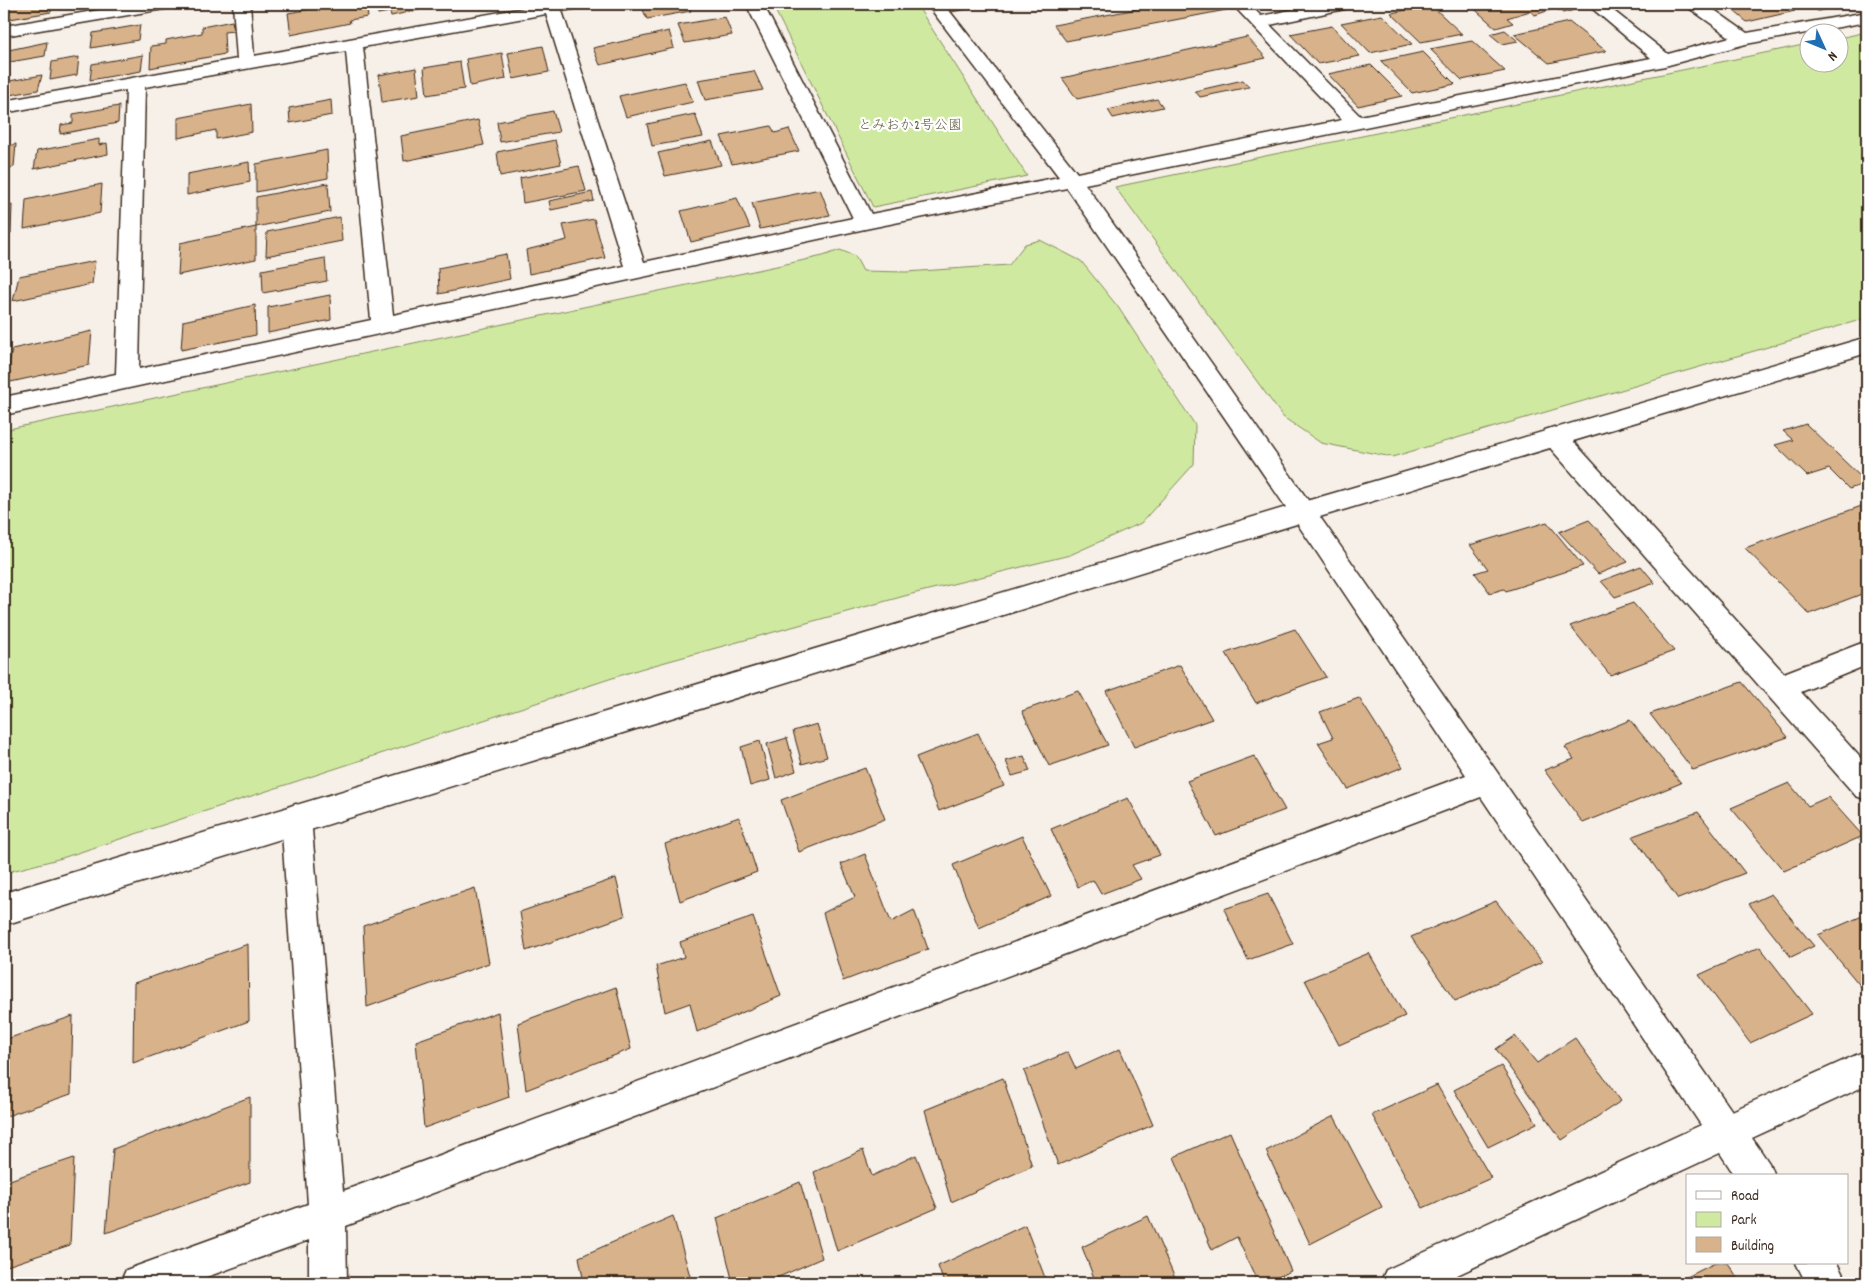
<svg xmlns="http://www.w3.org/2000/svg" width="1871" height="1287" viewBox="0 0 1871 1287" font-family="Dekko,'Klee One',sans-serif">
	<style>
		.green { fill: #cfeaa0; stroke: #858a5f }
		.building { fill: #d8b28a; stroke: #3b2a1e }
		.lines { fill: none; stroke-linecap: round; stroke-linejoin: round }
		.street-casing { stroke: #3b2a1e; stroke-width: 3 }
		.secondary-casing { stroke: #3b2a1e; stroke-width: 3 }
		.street { fill: #fff; fill-rule: evenodd }
		.secondary { fill: #fff; fill-rule: evenodd }
		.labels { text-anchor: middle; stroke-width: 4.5; stroke-linejoin: round; paint-order: stroke }
		.far-park-label { font-size: 14px; fill: #605a3e; stroke: #fff }
	</style>
	<rect width="100%" height="100%" fill="#f7f0e8"/>
	<filter id="ink" filterUnits="userSpaceOnUse"><feTurbulence type="fractalNoise" baseFrequency=".02" numOctaves="2"/><feDisplacementMap in="SourceGraphic" scale="10" xChannelSelector="R" yChannelSelector="G"/><feConvolveMatrix kernelMatrix="1 2 1 2 8 2 1 2 1" color-interpolation-filters="sRGB"/></filter>
	<g filter="url(#ink)">
		<g class="green">
			<path d="M772 4H916L1027 176 873 207Z"/>
			<path d="M1867 32V318L1392 457 1321 443 1283 417 1115 187 1808 44V62H1838L1839 38Z"/>
			<path d="M1040 240 1081 261 1118 307 1195 425 1194 464 1141 523 1070 555 908 595 640 669 62 858 4 873V430L772 267 823 256 840 250 855 256 863 271 906 272 1009 265 1025 244Z"/>
		</g>
		<g class="building">
			<path d="M4 4H52L51 12 4 20Z"/>
			<path d="M341 4H366L368 17 349 20 350 23 291 35 288 13Z"/>
			<path d="M376 4H435L436 6 391 16 390 12 378 14Z"/>
			<path d="M648 4H688L691 11 647 19 641 5Z"/>
			<path d="M945 4H994L951 12Z"/>
			<path d="M1163 4H1221L1226 10 1066 41 1054 25Z"/>
			<path d="M1469 4H1500L1503 6 1513 4H1577L1582 8 1563 13 1556 8 1535 15 1530 11 1507 18 1513 23 1496 28Z"/>
			<path d="M1738 4H1784L1795 11 1747 22 1728 6Z"/>
			<path d="M1808 4H1847L1818 11Z"/>
			<path d="M1431 5 1462 34 1421 42 1391 13Z"/>
			<path d="M1382 15 1412 44 1370 53 1341 23Z"/>
			<path d="M725 17 732 35 685 43 678 25Z"/>
			<path d="M232 21 234 31 224 32 225 54 150 68 151 46 166 44V40L202 33V27Z"/>
			<path d="M1569 22 1606 51 1549 63 1514 34Z"/>
			<path d="M140 25 138 40 91 48 93 33Z"/>
			<path d="M1332 26 1360 56 1318 64 1290 34Z"/>
			<path d="M1505 30 1518 41 1502 44 1490 34Z"/>
			<path d="M669 31 674 48 600 65 593 48Z"/>
			<path d="M1247 37 1266 58 1077 99 1062 78Z"/>
			<path d="M1472 41 1505 71 1462 80 1430 49Z"/>
			<path d="M47 42 45 56 4 63V51Z"/>
			<path d="M543 46 549 72 513 79 508 53Z"/>
			<path d="M1423 52 1455 84 1412 93 1381 61Z"/>
			<path d="M502 53 506 79 470 86 466 59Z"/>
			<path d="M143 55 141 71 90 80 92 64Z"/>
			<path d="M79 57 77 75 50 80 52 62Z"/>
			<path d="M460 62 464 89 427 95 424 68Z"/>
			<path d="M1371 65 1402 96 1358 106 1328 74Z"/>
			<path d="M416 68 419 96 382 102 379 75Z"/>
			<path d="M754 71 763 90 705 100 698 80Z"/>
			<path d="M42 75 38 90 4 96V82Z"/>
			<path d="M1243 80 1249 87 1200 97 1195 91Z"/>
			<path d="M685 82 693 102 626 117 619 96Z"/>
			<path d="M1157 99 1163 107 1113 118 1108 110Z"/>
			<path d="M331 100 332 115 290 123 289 108Z"/>
			<path d="M251 104 252 132 216 139V130L178 138V118Z"/>
			<path d="M119 106 118 123 60 134 61 125 73 123V114Z"/>
			<path d="M553 111 559 132 500 142 497 122Z"/>
			<path d="M695 114 703 137 652 146 647 124Z"/>
			<path d="M478 120 484 145 404 161 401 136Z"/>
			<path d="M771 126 775 133 789 129 799 151 732 164 721 136Z"/>
			<path d="M99 139V145L107 143 108 154 34 169 37 151Z"/>
			<path d="M555 140 561 164 500 176 497 152Z"/>
			<path d="M712 141 721 165 665 176 658 153Z"/>
			<path d="M16 144 14 167 4 169V147Z"/>
			<path d="M327 150 328 178 256 192V164Z"/>
			<path d="M249 162 250 182 187 195V174Z"/>
			<path d="M579 166 586 191 523 203 520 178Z"/>
			<path d="M328 183 330 212 256 227V197Z"/>
			<path d="M102 184 100 213 24 229 26 200Z"/>
			<path d="M820 189 830 215 760 229 752 203Z"/>
			<path d="M592 192 594 201 551 210 549 201Z"/>
			<path d="M737 198 750 228 691 242 681 211Z"/>
			<path d="M12 205 11 234 4 235V207Z"/>
			<path d="M340 217 342 241 266 256 267 232Z"/>
			<path d="M594 219 605 258 529 274 526 250 567 240 563 225Z"/>
			<path d="M256 227V259L178 275 180 243Z"/>
			<path d="M506 254 510 279 439 294 438 268Z"/>
			<path d="M325 258 327 281 263 293 262 270Z"/>
			<path d="M95 261 92 284 13 301 19 276Z"/>
			<path d="M330 295 331 320 268 333V307Z"/>
			<path d="M255 305 256 335 181 350 183 321Z"/>
			<path d="M92 331 89 365 6 383 12 349Z"/>
			<path d="M1806 424 1867 483 1849 489 1829 469 1807 476 1775 445 1793 440 1783 431Z"/>
			<path d="M1867 504V592L1809 614 1745 548Z"/>
			<path d="M1589 520 1628 562 1598 574 1559 532Z"/>
			<path d="M1547 522 1583 566 1506 591 1504 589 1490 593 1475 573 1488 569 1470 545Z"/>
			<path d="M1641 566 1655 583 1615 597 1601 581Z"/>
			<path d="M1633 603 1674 651 1610 675 1570 626Z"/>
			<path d="M1295 629 1326 677 1256 703 1226 653Z"/>
			<path d="M1180 665 1212 719 1134 747 1106 691Z"/>
			<path d="M1742 682 1788 737 1693 770 1650 714Z"/>
			<path d="M1078 691 1108 745 1049 766 1022 711Z"/>
			<path d="M1359 698 1403 767 1348 789 1318 743 1333 738 1320 712Z"/>
			<path d="M1630 720 1681 783 1583 823 1544 770 1574 759 1565 747Z"/>
			<path d="M817 724 827 757 802 764 793 731Z"/>
			<path d="M978 733 1004 786 939 811 916 757Z"/>
			<path d="M787 738 796 771 776 778 767 744Z"/>
			<path d="M760 741 770 780 750 786 741 747Z"/>
			<path d="M1024 756 1030 771 1012 776 1006 761Z"/>
			<path d="M1254 756 1285 810 1216 836 1187 781Z"/>
			<path d="M865 768 885 819 799 852 781 800Z"/>
			<path d="M1789 783 1808 806 1828 797 1863 836 1784 871 1731 808Z"/>
			<path d="M1128 798 1160 855 1132 865 1141 879 1101 894 1093 880 1078 887 1051 829Z"/>
			<path d="M1698 812 1745 873 1678 899 1633 836Z"/>
			<path d="M739 817 757 872 680 901 665 844Z"/>
			<path d="M1022 836 1051 896 979 928 953 865Z"/>
			<path d="M865 854 891 922 914 910 928 949 843 981 823 913 855 897 841 864Z"/>
			<path d="M616 878 625 916 526 951 520 912Z"/>
			<path d="M475 888 489 963 367 1007 363 926Z"/>
			<path d="M1268 894 1293 944 1248 960 1224 909Z"/>
			<path d="M1771 894 1814 946 1791 957 1749 904Z"/>
			<path d="M1496 901 1542 962 1455 1001 1411 937Z"/>
			<path d="M1867 914V987L1863 989 1818 935Z"/>
			<path d="M753 917 781 996 697 1032 690 1003 665 1012 656 966 684 957 680 942Z"/>
			<path d="M248 944 249 1021 133 1063 134 983Z"/>
			<path d="M1760 947 1812 1014 1750 1043 1699 975Z"/>
			<path d="M1369 953 1405 1016 1339 1045 1305 980Z"/>
			<path d="M616 987 631 1049 526 1090 518 1023Z"/>
			<path d="M498 1012 509 1097 424 1128 416 1041Z"/>
			<path d="M73 1016 71 1094 4 1117V1040Z"/>
			<path d="M1515 1036 1537 1063 1575 1038 1621 1101 1562 1140 1496 1049Z"/>
			<path d="M1120 1049 1153 1125 1058 1165 1024 1071 1068 1052 1076 1069Z"/>
			<path d="M1501 1066 1537 1123 1488 1147 1454 1090Z"/>
			<path d="M1003 1078 1032 1166 951 1202 925 1110Z"/>
			<path d="M1437 1085 1491 1178 1423 1208 1372 1115Z"/>
			<path d="M250 1097V1182L106 1233 113 1149Z"/>
			<path d="M1334 1116 1382 1207 1310 1244 1266 1151Z"/>
			<path d="M1230 1132 1291 1271 1265 1283H1258L1237 1237 1212 1250 1174 1157Z"/>
			<path d="M863 1150 872 1176 916 1155 937 1208 837 1251 814 1172Z"/>
			<path d="M74 1158 70 1245 4 1267V1182Z"/>
			<path d="M800 1182 822 1258 765 1283H733L717 1218Z"/>
			<path d="M673 1216 692 1283H584L579 1257Z"/>
			<path d="M1148 1216 1177 1283H1096L1082 1247Z"/>
			<path d="M1025 1225 1047 1283H944L938 1266Z"/>
			<path d="M1715 1263H1728L1741 1283H1675Z"/>
		</g>
		<g class="lines">
			<g class="street-casing">
				<g id="street">
					<path d="M135 4H173L170 8 164 9 4 36V26Z"/>
					<path d="M233 4H250L254 56 546 4H581L579 8 562 11 644 262 853 218 746 4H763L871 214 1059 177 927 4H944L1077 173 1342 120 1232 4H1249L1261 16 1319 4H1351L1349 8 1270 25 1360 116 1651 58 1587 4H1605L1668 54 1730 37 1689 8 1687 4H1706L1747 33 1867 12V22L1746 44 1665 66 1085 184 1334 537 1732 1111 1867 1050V1085L1752 1138 1769 1163 1774 1176H1735L1720 1153 1440 1283H1380L1386 1270 1701 1125 1481 797 346 1226 347 1283H309V1240L190 1283H120L126 1270 308 1204 281 818 285 808 296 804 307 808 311 818 343 1191 1466 775 1316 551 1067 188 865 229 4 415V397L116 374 126 90 4 113V101L237 59ZM546 14 624 266 393 315 363 47ZM346 51 371 320 139 369 145 87Z"/>
					<path d="M1554 427 1563 430 1784 673 1867 641V665L1801 692 1867 765V800L1856 796 1545 442 1542 436 1545 430Z"/>
					<path d="M1796 1263H1837L1847 1283H1806Z"/>
				</g>
			</g>
			<g class="secondary-casing">
				<path id="secondary" d="M1867 337V353L1303 522 4 925V893L1303 502Z"/>
			</g>
			<use href="#street" class="street"/>
			<use href="#secondary" class="secondary"/>
		</g>
	</g>
	<g class="labels">
		<g class="far-park-label">
			<text x="910" y="129">とみおか2号公園</text>
		</g>
	</g>
	<rect width="1871" height="1287" fill="none" stroke="#fff" stroke-width="20"/>
	<rect x="10" y="10" width="1851" height="1267" fill="none" stroke="#3b2a1e" stroke-width="2" filter="url(#ink)"/>
	<rect x="1686" y="1174" width="162" height="90" fill="#ffffff" stroke="#b1aaa5"/>
	<rect x="1696" y="1191" width="25" height="8" fill="#ffffff" stroke="#b1aaa5"/>
	<text x="1731" y="1200" font-size="15" fill="#3b2a1e">Road</text>
	<rect x="1696" y="1212" width="25" height="15" fill="#cfeaa0" stroke="#b1aaa5"/>
	<text x="1731" y="1224" font-size="15" fill="#3b2a1e">Park</text>
	<rect x="1696" y="1237" width="25" height="15" fill="#d8b28a" stroke="#b1aaa5"/>
	<text x="1731" y="1250" font-size="15" fill="#3b2a1e">Building</text>
	<g transform="translate(1824 48) rotate(134)"><circle r="24" fill="#ffffff" stroke="#b1aaa5"/>
	<path d="M0-4L9 19L0 12L-9 19Z" fill="#1f6fb2"/>
	<text y="-8" font-size="14" font-weight="bold" text-anchor="middle" fill="#3b2a1e">N</text>
	</g>
</svg>
